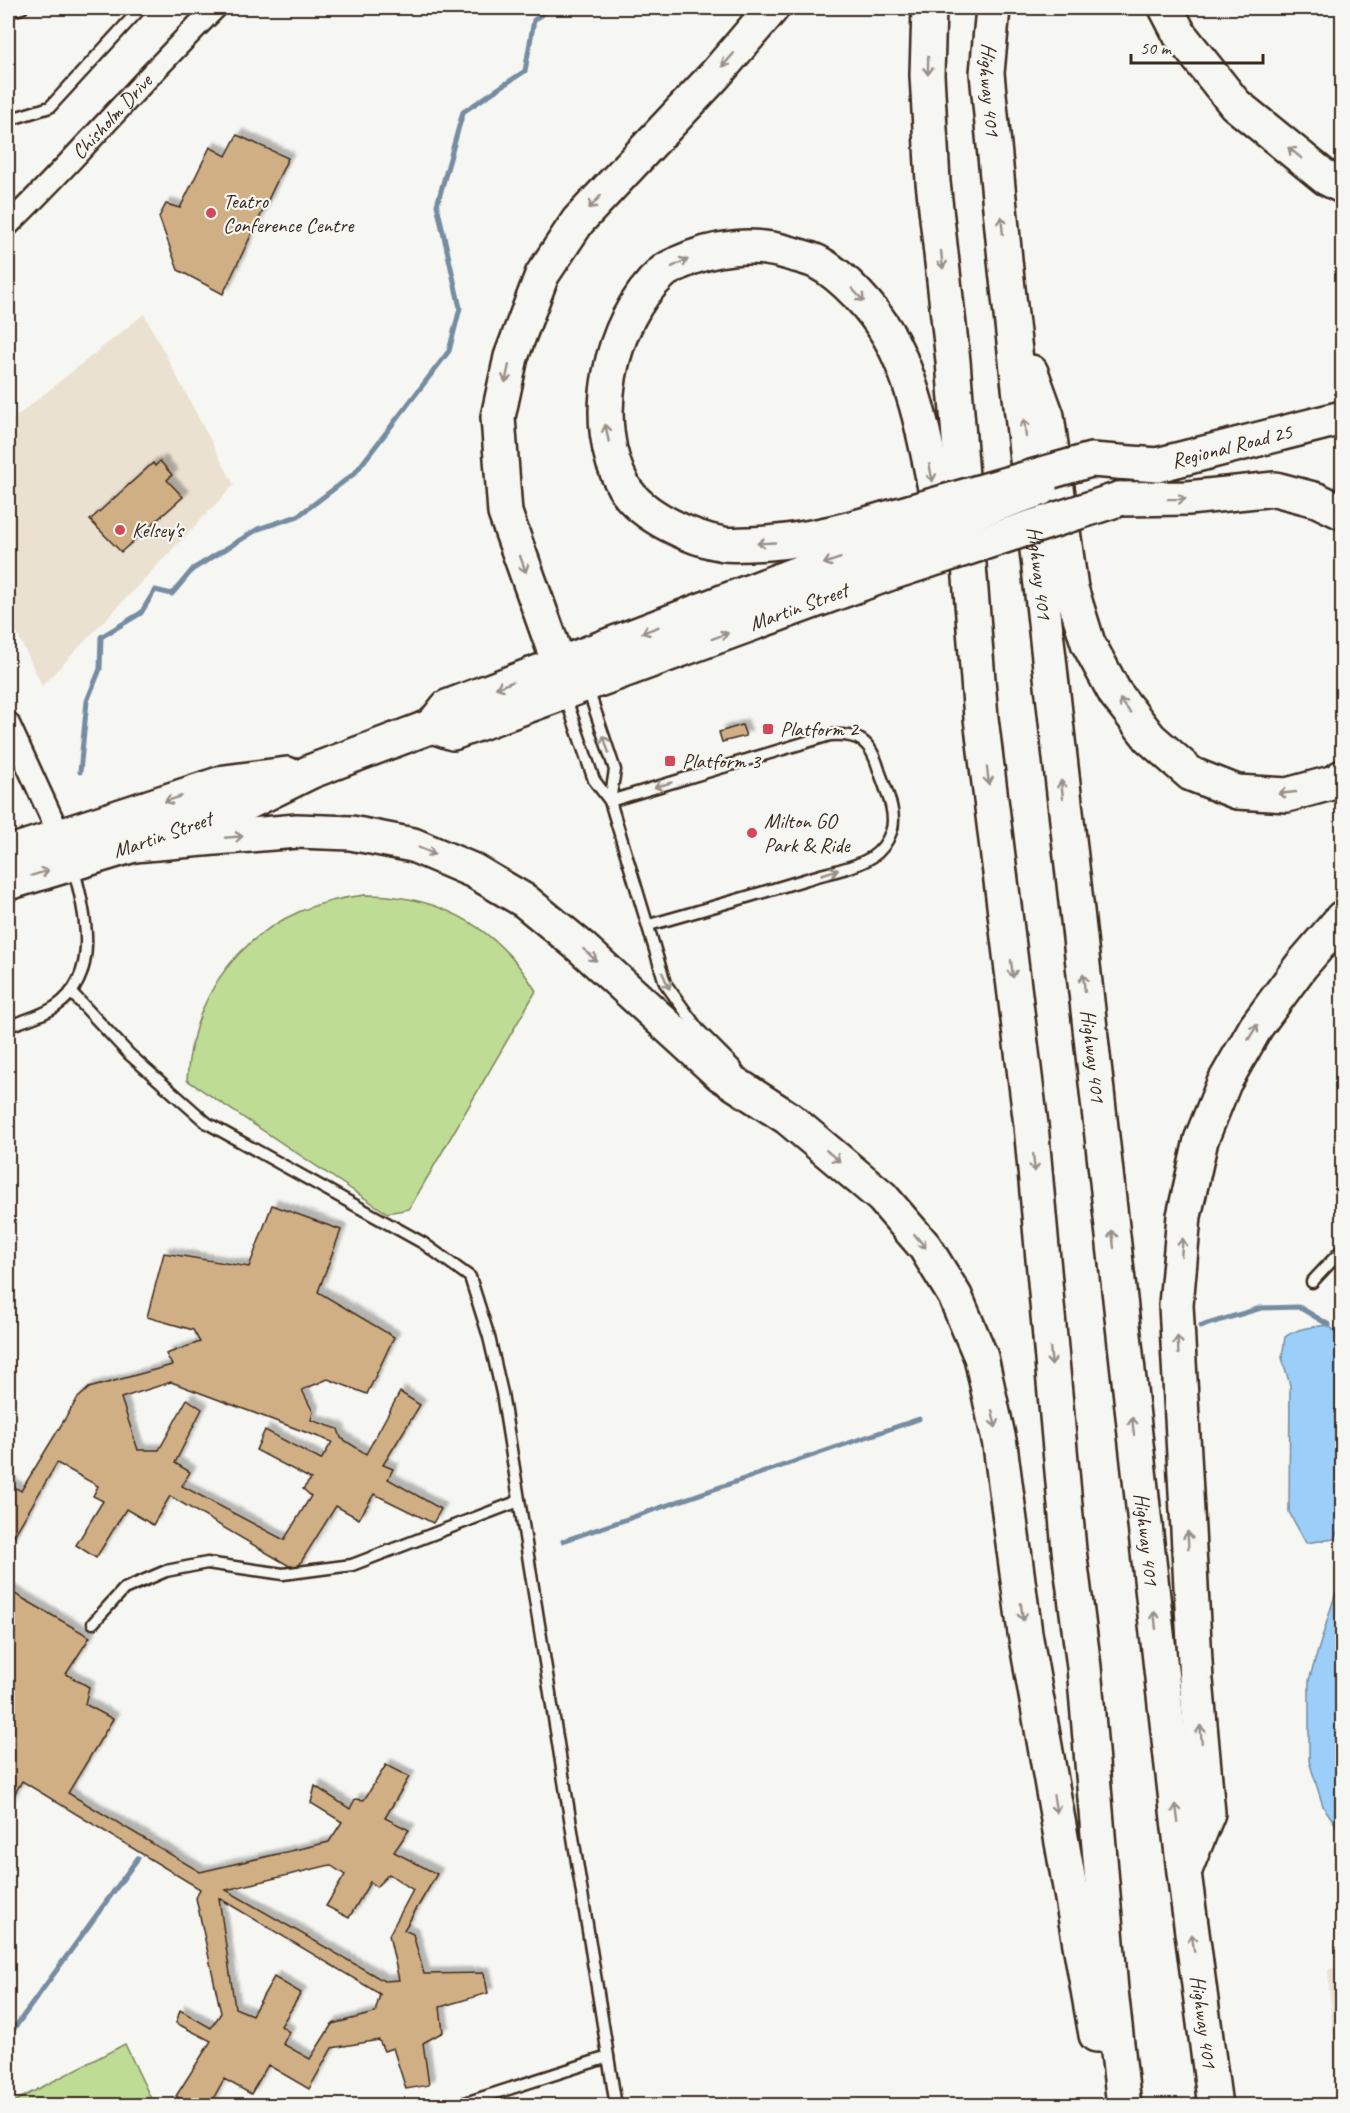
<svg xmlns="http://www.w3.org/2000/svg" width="1350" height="2113" viewBox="0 0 1350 2113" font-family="Caveat,sans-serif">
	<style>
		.built { fill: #ebe1d1 }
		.green { fill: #bedc94; stroke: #7c8359; stroke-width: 1.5 }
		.water { fill: #9bcef8; stroke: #758ca1; stroke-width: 1.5 }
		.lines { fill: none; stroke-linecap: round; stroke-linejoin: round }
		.stream { stroke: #758ca1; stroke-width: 5 }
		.building { fill: #d1af84; stroke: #3b2a1e; stroke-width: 1.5; fill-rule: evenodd; filter: url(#shadow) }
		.lane-casing { stroke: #3b2a1e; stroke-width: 15 }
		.street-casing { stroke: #3b2a1e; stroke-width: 26 }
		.primary-casing { stroke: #3b2a1e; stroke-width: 38 }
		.highway-casing { stroke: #3b2a1e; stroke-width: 38 }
		.lane { stroke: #f6f6f2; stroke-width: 10 }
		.street { stroke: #f6f6f2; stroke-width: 21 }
		.primary { stroke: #f6f6f2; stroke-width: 33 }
		.highway { stroke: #f6f6f2; stroke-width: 33 }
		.primary-bridge-casing { stroke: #3b2a1e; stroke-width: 38; stroke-linecap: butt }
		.highway-bridge-casing { stroke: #3b2a1e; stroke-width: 38; stroke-linecap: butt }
		.primary-bridge { stroke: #f6f6f2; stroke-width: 33 }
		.highway-bridge { stroke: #f6f6f2; stroke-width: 33 }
		.oneway { stroke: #989088 }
		.poi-dot { fill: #d1495b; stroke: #f6f6f2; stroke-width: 2 }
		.labels { text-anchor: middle; stroke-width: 4.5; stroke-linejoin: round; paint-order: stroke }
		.street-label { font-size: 21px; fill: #3b2a1e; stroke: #f6f6f2 }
		.poi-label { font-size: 21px; fill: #3b2a1e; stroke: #f6f6f2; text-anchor: start }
	</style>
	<defs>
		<filter id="shadow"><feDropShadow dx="5.5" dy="-5.5" stdDeviation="1.5" flood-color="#0004"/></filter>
	</defs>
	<rect width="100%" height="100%" fill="#f6f6f2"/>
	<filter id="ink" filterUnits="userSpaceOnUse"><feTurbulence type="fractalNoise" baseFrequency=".0167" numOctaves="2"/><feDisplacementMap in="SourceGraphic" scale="12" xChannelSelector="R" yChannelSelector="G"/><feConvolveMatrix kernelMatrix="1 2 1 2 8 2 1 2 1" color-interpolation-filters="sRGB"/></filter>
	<g filter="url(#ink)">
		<g class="built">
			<path d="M144 314 234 485 42 686 8 614V423Z"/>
			<path d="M1342 1965V2105L1338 2106 1328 1970Z"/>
		</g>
		<g class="green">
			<path d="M365 895C440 895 497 927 536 991L409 1209 387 1213 187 1080C193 977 262 906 365 895Z"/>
			<path d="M125 2044 154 2105H12L13 2102Z"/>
		</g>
		<g class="water">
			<path d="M1329 1325 1342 1341V1522L1334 1539 1306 1543 1289 1512 1290 1385 1282 1358 1285 1337C1299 1327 1313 1327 1329 1325Z"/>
			<path d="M1342 1582V1834L1323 1806 1309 1761V1680L1335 1595Z"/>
		</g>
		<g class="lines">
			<g class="stream">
				<path d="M80 772 87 701 100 669 101 637 141 613 155 590 172 594 193 569 258 529 298 516 355 473 449 351 460 308 437 205 463 112 525 71 534 20 551 8"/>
				<path d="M1201 1326 1261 1308 1299 1307 1329 1325"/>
				<path d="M1337 1334 1342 1325"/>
				<path d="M563 1541 919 1419"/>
				<path d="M8 2037 138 1858"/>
			</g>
		</g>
		<g class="building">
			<path d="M237 135 288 158 223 294 178 270 159 217 166 204 180 208 210 147 226 156Z"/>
			<path d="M160 461 172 475 167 480 183 497 121 552 90 520 153 463 155 466Z"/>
			<path d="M742 725 746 736 722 742 719 732Z"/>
			<path d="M272 1205 341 1230 318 1292 394 1337 367 1394 328 1379 302 1390 313 1412 311 1420 338 1429 341 1438 366 1454 400 1392 420 1405 383 1465 393 1469 388 1479 441 1509 433 1523 374 1494 359 1519 336 1506 296 1570 170 1496 153 1525 126 1509 96 1558 76 1545 103 1501 93 1496 98 1486 57 1463 8 1546V1483L21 1491 77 1399 89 1388 172 1365 166 1354 200 1342 193 1330 147 1317 164 1253 249 1267ZM171 1382 332 1442 321 1460 265 1430 256 1450 311 1479 303 1489 311 1496 284 1540 182 1486 190 1472 175 1463 202 1409 187 1399 159 1450H138L121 1398Z"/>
			<path d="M8 1590 90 1637 66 1674 89 1687 85 1704 113 1719 68 1793 200 1872 329 1842 342 1822 311 1803 315 1786 350 1809 355 1799 364 1800 386 1765 409 1777 385 1818 409 1830 394 1852 437 1874 404 1930 413 1934 424 1974 484 1973 488 1993 440 2007 443 2032 423 2043 429 2085 406 2089 393 2048 384 2051 379 2040 332 2048 309 2089 268 2065 251 2094 224 2079 209 2106H192L176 2096 211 2041 176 2023 180 2010 211 2028 221 2013 196 1898 200 1889 22 1781 8 1805ZM330 1865 345 1875 326 1906 349 1918 370 1882 376 1887 389 1874 413 1890 389 1935 399 1980 384 1981 226 1890ZM219 1898 380 1994 375 2013 332 2024 310 2059 283 2044 289 2032 281 2026 301 1993 274 1977 252 2015 235 2008Z"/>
		</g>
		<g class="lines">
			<g class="lane-casing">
				<g id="lane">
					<path d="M8 12 22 8"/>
					<path d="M8 120 50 107 141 8"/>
					<path d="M587 686 615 770 610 801"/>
					<path d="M565 696 594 780 610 801 665 983 698 1029 736 1067"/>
					<path d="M610 801 830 735C860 733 871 742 879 770 885 788 898 814 891 832 887 843 881 851 872 857 853 869 828 872 807 879 755 895 702 910 649 925"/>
					<path d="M71 992 129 1054 207 1123 423 1243 470 1277 489 1337 502 1393 616 2106"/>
					<path d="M8 1026C23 1021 41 1016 55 1007 102 976 85 912 73 866"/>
					<path d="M1312 1282 1342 1250"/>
					<path d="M93 1623 124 1589 166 1571 207 1563 283 1574 352 1565 519 1501"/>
					<path d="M456 2106 608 2057"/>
				</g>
			</g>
			<g class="street-casing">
				<g id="street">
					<path id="s1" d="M8 225C80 155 144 78 215 8"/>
					<path d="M8 723 64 845"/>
				</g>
			</g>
			<g class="primary-casing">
				<g id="primary">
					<path id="s2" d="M1118 462 1157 465 1342 418"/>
					<path id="s3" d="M432 726 453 733 891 573"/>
					<path d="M8 853 225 782 287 774"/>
					<path id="s4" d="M8 883 134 845 233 810 312 771 432 726 447 707 806 570 888 542"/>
				</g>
			</g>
			<g class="highway-casing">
				<g id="highway">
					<path d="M929 8 927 75 933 182 953 361 981 718 1031 1125 1069 1550 1084 1667 1111 1990 1124 2106"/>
					<path id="s5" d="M993 8 987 73 1006 270 1163 1687 1184 1872 1215 2106"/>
					<path d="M1166 8 1180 35 1235 104 1326 178 1342 186"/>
					<path d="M1031 372 1047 416 1071 588 1088 643 1115 693 1150 738 1191 774 1237 792 1287 795 1335 782 1342 777"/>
					<path d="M1119 499 1188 498 1275 489 1317 500 1342 512"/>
					<path d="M884 519C840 532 795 543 749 544 741 544 732 545 724 544 692 539 641 516 624 487 588 424 609 321 662 273 667 268 674 266 679 263 713 247 753 242 789 253 798 256 809 258 817 262 844 276 874 310 889 336 919 389 931 470 943 530"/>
					<path d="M559 664 505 513 498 417 511 357 542 275 578 221 715 75 772 8"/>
					<path d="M134 845 297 831 351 833 413 845 474 871 525 901 581 947 720 1074 788 1118 882 1197 925 1247 955 1296 981 1357 1000 1445 1025 1633 1096 2035"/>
					<path d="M1185 1870 1208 1813 1196 1680 1176 1305 1184 1216 1201 1140 1224 1083 1256 1027 1301 966 1342 918"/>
				</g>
			</g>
			<use href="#lane" class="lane"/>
			<use href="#street" class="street"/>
			<use href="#primary" class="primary"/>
			<use href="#highway" class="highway"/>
			<g class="primary-bridge-casing">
				<g id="primary-bridge">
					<path d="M888 542 1040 489"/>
					<path d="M891 573 1119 499"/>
				</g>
			</g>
			<g class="highway-bridge-casing">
				<path id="highway-bridge" d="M884 519 1091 460 1118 462"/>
			</g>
			<use href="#primary-bridge" class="primary-bridge"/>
			<use href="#highway-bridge" class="highway-bridge"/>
		</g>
		<defs><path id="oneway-shaft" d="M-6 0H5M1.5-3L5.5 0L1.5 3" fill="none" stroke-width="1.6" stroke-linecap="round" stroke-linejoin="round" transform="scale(1.5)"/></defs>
		<g class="oneway">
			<use href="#oneway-shaft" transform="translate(728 60) rotate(131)"/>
			<use href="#oneway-shaft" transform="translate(928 66) rotate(91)"/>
			<use href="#oneway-shaft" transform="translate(1295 153) rotate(-141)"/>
			<use href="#oneway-shaft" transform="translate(595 202) rotate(132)"/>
			<use href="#oneway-shaft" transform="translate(1002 225) rotate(-95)"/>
			<use href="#oneway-shaft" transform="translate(942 260) rotate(84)"/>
			<use href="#oneway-shaft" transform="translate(680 263) rotate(-26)"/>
			<use href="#oneway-shaft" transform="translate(858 295) rotate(47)"/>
			<use href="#oneway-shaft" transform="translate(507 374) rotate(102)"/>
			<use href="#oneway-shaft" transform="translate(1025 428) rotate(-96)"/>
			<use href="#oneway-shaft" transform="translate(607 433) rotate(-101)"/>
			<use href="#oneway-shaft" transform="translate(931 473) rotate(79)"/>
			<use href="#oneway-shaft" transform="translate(1177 499) rotate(-1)"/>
			<use href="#oneway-shaft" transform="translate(766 543) rotate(177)"/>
			<use href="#oneway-shaft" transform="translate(832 561) rotate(161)"/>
			<use href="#oneway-shaft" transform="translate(523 564) rotate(70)"/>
			<use href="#oneway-shaft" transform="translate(650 630) rotate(159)"/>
			<use href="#oneway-shaft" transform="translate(720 636) rotate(-20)"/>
			<use href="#oneway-shaft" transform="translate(504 685) rotate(159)"/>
			<use href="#oneway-shaft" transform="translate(1125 706) rotate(-128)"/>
			<use href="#oneway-shaft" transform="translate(606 744) rotate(-108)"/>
			<use href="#oneway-shaft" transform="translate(988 776) rotate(83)"/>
			<use href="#oneway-shaft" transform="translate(663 785) rotate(163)"/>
			<use href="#oneway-shaft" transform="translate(1062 789) rotate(-96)"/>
			<use href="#oneway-shaft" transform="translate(1287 793) rotate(174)"/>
			<use href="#oneway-shaft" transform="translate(173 799) rotate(162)"/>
			<use href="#oneway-shaft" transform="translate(234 837) rotate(-5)"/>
			<use href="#oneway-shaft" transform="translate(427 851) rotate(23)"/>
			<use href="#oneway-shaft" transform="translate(830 872) rotate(-16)"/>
			<use href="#oneway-shaft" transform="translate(40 873) rotate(-17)"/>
			<use href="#oneway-shaft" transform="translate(590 955) rotate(42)"/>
			<use href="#oneway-shaft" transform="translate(1012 969) rotate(83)"/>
			<use href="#oneway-shaft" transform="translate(666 981) rotate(66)"/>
			<use href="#oneway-shaft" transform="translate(1084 983) rotate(-96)"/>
			<use href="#oneway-shaft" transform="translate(1253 1032) rotate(-59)"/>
			<use href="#oneway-shaft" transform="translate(833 1156) rotate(40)"/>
			<use href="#oneway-shaft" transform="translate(1034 1163) rotate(85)"/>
			<use href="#oneway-shaft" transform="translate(1113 1239) rotate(-96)"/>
			<use href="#oneway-shaft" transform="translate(920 1241) rotate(50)"/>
			<use href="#oneway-shaft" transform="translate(1182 1247) rotate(-85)"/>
			<use href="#oneway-shaft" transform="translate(1178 1345) rotate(-93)"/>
			<use href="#oneway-shaft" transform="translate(1051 1357) rotate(85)"/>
			<use href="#oneway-shaft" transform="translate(994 1419) rotate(78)"/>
			<use href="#oneway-shaft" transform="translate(1133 1426) rotate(-96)"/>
			<use href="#oneway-shaft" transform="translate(1188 1540) rotate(-93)"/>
			<use href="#oneway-shaft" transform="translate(1022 1612) rotate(82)"/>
			<use href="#oneway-shaft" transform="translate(1155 1620) rotate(-96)"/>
			<use href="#oneway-shaft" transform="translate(1201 1734) rotate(-95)"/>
			<use href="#oneway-shaft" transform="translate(1055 1804) rotate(80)"/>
			<use href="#oneway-shaft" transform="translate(1177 1813) rotate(-97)"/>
			<use href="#oneway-shaft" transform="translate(1193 1943) rotate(-98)"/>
		</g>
	</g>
	<g class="poi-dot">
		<circle cx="211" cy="213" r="6"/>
		<circle cx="120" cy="530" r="6"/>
		<rect x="762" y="723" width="12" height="12" rx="3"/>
		<rect x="664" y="755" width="12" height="12" rx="3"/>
		<circle cx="752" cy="833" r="6"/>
	</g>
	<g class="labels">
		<g class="street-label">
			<text dy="7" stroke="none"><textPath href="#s5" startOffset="82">Highway 401</textPath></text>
			<text dy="7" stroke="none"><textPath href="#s1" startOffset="150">Chisholm Drive</textPath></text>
			<text dy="7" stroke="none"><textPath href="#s2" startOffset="116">Regional Road 25</textPath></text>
			<text dy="7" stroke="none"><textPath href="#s5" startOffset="568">Highway 401</textPath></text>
			<text dy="7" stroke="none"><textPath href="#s3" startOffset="390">Martin Street</textPath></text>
			<text dy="7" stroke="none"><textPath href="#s4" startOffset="162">Martin Street</textPath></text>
			<text dy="7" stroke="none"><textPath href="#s5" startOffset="1054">Highway 401</textPath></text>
			<text dy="7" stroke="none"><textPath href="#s5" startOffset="1540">Highway 401</textPath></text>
			<text dy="7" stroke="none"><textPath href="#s5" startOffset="2026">Highway 401</textPath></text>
		</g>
		<g class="poi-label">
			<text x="223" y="208">Teatro<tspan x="223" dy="24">Conference Centre</tspan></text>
			<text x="132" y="537">Kelsey's</text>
			<text x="780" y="736">Platform 2</text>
			<text x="682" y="768">Platform 3</text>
			<text x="764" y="828">Milton GO<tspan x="764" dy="24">Park &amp; Ride</tspan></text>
		</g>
	</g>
	<rect width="1350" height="2113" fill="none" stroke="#f6f6f2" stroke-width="30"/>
	<rect x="15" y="15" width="1320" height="2083" fill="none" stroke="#3b2a1e" stroke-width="2" filter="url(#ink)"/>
	<path d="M1131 54v9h132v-9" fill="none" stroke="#3b2a1e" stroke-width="3"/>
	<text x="1140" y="54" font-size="18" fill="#3b2a1e" stroke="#f6f6f2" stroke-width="4.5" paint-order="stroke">50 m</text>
</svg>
